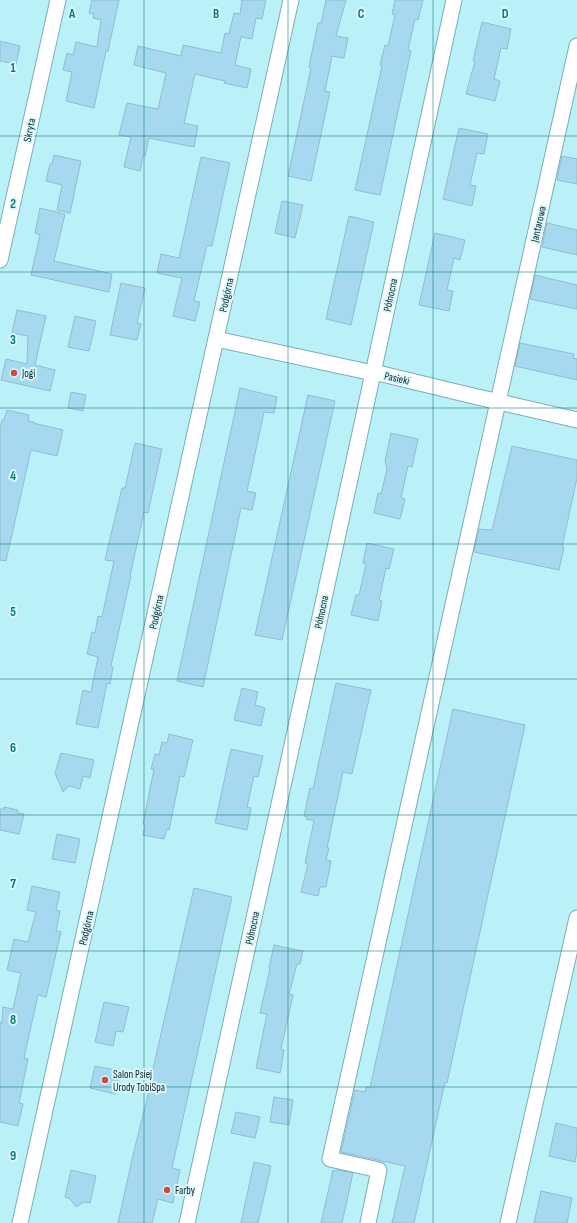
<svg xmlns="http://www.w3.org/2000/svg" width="577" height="1223" viewBox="0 0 577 1223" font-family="'Sofia Sans Condensed',sans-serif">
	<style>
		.building { fill: #a6d9f0; stroke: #90bdd2 }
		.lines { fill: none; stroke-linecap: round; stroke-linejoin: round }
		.street-casing { stroke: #7aaeb6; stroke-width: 17 }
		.street { stroke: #fff; stroke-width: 15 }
		.grid { fill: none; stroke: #0f766e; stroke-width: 1; stroke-opacity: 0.55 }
		.poi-dot { fill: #d6483e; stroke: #d9f9fe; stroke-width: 1.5 }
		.labels { text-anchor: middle; stroke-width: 4; stroke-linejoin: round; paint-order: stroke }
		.street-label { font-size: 11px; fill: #0e2427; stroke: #d9f9fe }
		.poi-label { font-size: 11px; fill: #0e2427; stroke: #d9f9fe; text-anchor: start }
		.grid-label { font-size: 13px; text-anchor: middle; font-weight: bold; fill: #0f766e; stroke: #d9f9fe; stroke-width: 4; stroke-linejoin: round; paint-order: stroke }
	</style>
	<rect width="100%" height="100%" fill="#baf0f8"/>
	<g class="building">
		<path d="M92 0H119L108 51H106L94 108 66 101 72 72 63 70 67 53 73 55 76 42 97 47 101 20 93 18 94 14 89 13Z"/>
		<path d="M242 0H266L262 19 256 18 252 39 241 37 235 65 251 69 247 88 224 83 225 81 195 74 184 123 198 126 194 147 149 138 145 156H143L140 171 124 167 131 137 119 135 127 103 158 109 166 73 134 65 138 46 181 56 183 45 221 53 225 33 229 34 234 13 240 14Z"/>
		<path d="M326 0H346L336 36 348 38 344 58 332 56 325 91 330 92 311 181 288 176 311 68 309 67 318 23H321Z"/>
		<path d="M395 0H423L418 20 415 19 408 50 411 51 380 195 355 190 382 66 380 65 385 45 388 46 395 15 392 14Z"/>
		<path d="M482 22 511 29 507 49 501 48 494 79 500 81 495 101 466 94 471 75 475 62 473 61Z"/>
		<path d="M0 41 20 46 16 64 0 61Z"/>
		<path d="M459 128 488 134 484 154 477 153 470 185 476 186 472 206 443 199Z"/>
		<path d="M54 155 81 161 70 213 57 210 62 185 46 181 50 164H52Z"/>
		<path d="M562 156 577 159V184L557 180Z"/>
		<path d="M201 157 230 163 212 246 207 245 194 301 200 302 195 321 173 316 182 278 157 273 161 254 179 258Z"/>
		<path d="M282 201 303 205 295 238 275 233Z"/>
		<path d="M40 208 65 214 54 261 112 274 109 292 31 275 40 235 35 233Z"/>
		<path d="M349 216 374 222 351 325 326 319Z"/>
		<path d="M547 223 577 230V255L542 247Z"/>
		<path d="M435 233 465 240 460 260 454 258 447 290 453 291 449 311 419 305Z"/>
		<path d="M535 275 577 285V309L530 299Z"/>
		<path d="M121 283 145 288 137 323 141 324 137 340 110 335Z"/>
		<path d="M17 310 46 316 35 365 55 370 50 391 1 380 6 359 27 364 28 336 12 333Z"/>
		<path d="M75 316 96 321 89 351 68 347Z"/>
		<path d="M520 343 574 354 573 358 577 359V380L515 366Z"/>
		<path d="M240 388 277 397 274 413 264 412 247 491 256 493 252 510 241 508 203 687 177 681Z"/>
		<path d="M71 392 86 395 83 411 68 408Z"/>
		<path d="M308 395 335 401 282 640 255 635Z"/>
		<path d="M7 410 29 415 28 421 34 422 33 423 63 430 57 456 31 450 6 561 0 560V428L2 420H4Z"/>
		<path d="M391 433 418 439 412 467 408 466 401 498 405 499 400 519 374 513 378 493 381 494 387 469 385 461Z"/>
		<path d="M135 443 162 449 148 513 144 512 130 576H131L111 666 113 667 110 684 107 683 98 728 76 724 83 690 91 692 98 657 87 654 92 632 95 633 98 616 102 617 114 561 105 560 122 488H125Z"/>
		<path d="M512 446 577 460V478L562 547H564L559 570 474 552 479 529 492 530Z"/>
		<path d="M367 543 394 549 389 569 386 568 379 600 382 601 378 621 351 615 356 595H359L366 564 363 563Z"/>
		<path d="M336 683 371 690 352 774 343 772 327 848H329L326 860 331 861 326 887H320L318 896 301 892 308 864 305 863 314 821 306 819 307 817 304 816 310 788 313 789Z"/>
		<path d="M242 688 258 692 255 705 265 708 261 726 234 720Z"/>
		<path d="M453 709 525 725 447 1083 445 1082 414 1223H392L405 1166 341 1152 355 1090 365 1092 366 1087 370 1088Z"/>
		<path d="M169 734 193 740 184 777 180 776 169 830 167 829 164 839 143 835 145 825 143 824 154 769H151L155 754 159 755 162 742 167 743Z"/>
		<path d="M231 749 263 756 258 777 254 776 247 807 251 808 247 830 215 823Z"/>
		<path d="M61 753 94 760 90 778 83 776 80 789 69 786 63 792 55 773Z"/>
		<path d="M4 807 18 810V813L24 814 19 834 0 830V809H4Z"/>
		<path d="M57 834 80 839 75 863 52 859Z"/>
		<path d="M32 886 60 892 56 910 60 911 56 931 61 932 46 997 38 995 24 1058 28 1059 19 1103 23 1104 18 1126 0 1122V1022L2 1023 3 1007 13 1009 21 973 7 970 14 939 28 942 36 912 27 910Z"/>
		<path d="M194 888 232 897 172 1168 180 1170 173 1203 158 1199 152 1223H118L132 1159 152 1079 151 1078Z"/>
		<path d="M274 945 303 951 300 964H297L289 994 293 995 281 1049 284 1050 280 1073 256 1068 267 1014 260 1013 270 969 269 968Z"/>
		<path d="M104 1002 129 1007 123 1032 116 1031 113 1046 95 1042Z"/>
		<path d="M95 1066 120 1071 115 1094 90 1088Z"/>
		<path d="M274 1097 293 1100 289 1125 270 1122Z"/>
		<path d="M236 1112 260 1117 255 1138 231 1133Z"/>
		<path d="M556 1123 577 1128V1151L575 1162 549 1156Z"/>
		<path d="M254 1162 271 1166 258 1223H241Z"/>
		<path d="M71 1170 96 1176 90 1203 84 1202 76 1207 70 1199 65 1197Z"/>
		<path d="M333 1170 336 1171V1170L353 1173 342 1223H321Z"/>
		<path d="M541 1191 572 1198 567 1223H534Z"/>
	</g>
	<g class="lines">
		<g class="street-casing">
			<g id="street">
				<path d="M0 260 58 0"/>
				<path d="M216 339 373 373 382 374 469 395 577 420"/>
				<path d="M20 1223 291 0"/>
				<path d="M187 1223 312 654 454 0"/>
				<path d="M368 1223 379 1170 330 1159 577 46"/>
				<path d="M508 1223 577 918"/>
			</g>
		</g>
		<use href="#street" class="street"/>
	</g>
	<path class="grid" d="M144 0V1223M288 0V1223M433 0V1223M0 136H577M0 272H577M0 408H577M0 544H577M0 679H577M0 815H577M0 951H577M0 1087H577"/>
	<g class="poi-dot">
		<circle cx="14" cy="373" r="4"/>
		<circle cx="105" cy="1080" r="4"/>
		<circle cx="167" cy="1190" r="4"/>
	</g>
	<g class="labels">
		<g class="street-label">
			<text transform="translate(29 130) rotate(-78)" y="4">Skryta</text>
			<text transform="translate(538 224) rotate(-77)" y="4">Jantarowa</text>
			<text transform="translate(226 295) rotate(-78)" y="4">Podgórna</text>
			<text transform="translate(390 295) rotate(-78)" y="4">Północna</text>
			<text transform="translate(397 378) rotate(13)" y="4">Pasieki</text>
			<text transform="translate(156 612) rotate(-78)" y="4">Podgórna</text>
			<text transform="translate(321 612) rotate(-78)" y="4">Północna</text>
			<text transform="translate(86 928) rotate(-77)" y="4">Podgórna</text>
			<text transform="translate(252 928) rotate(-78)" y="4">Północna</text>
		</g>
		<g class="poi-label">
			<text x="22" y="377">Jogi</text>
			<text x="113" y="1078">Salon Psiej<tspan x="113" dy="13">Urody TobiSpa</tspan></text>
			<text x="175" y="1194">Farby</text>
		</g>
	</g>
	<g class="grid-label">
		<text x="72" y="18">A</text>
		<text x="216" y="18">B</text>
		<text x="361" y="18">C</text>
		<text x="505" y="18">D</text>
		<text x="13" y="72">1</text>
		<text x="13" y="208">2</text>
		<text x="13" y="344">3</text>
		<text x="13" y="480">4</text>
		<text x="13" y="616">5</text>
		<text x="13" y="752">6</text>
		<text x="13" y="888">7</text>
		<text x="13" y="1024">8</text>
		<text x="13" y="1160">9</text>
	</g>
</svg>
